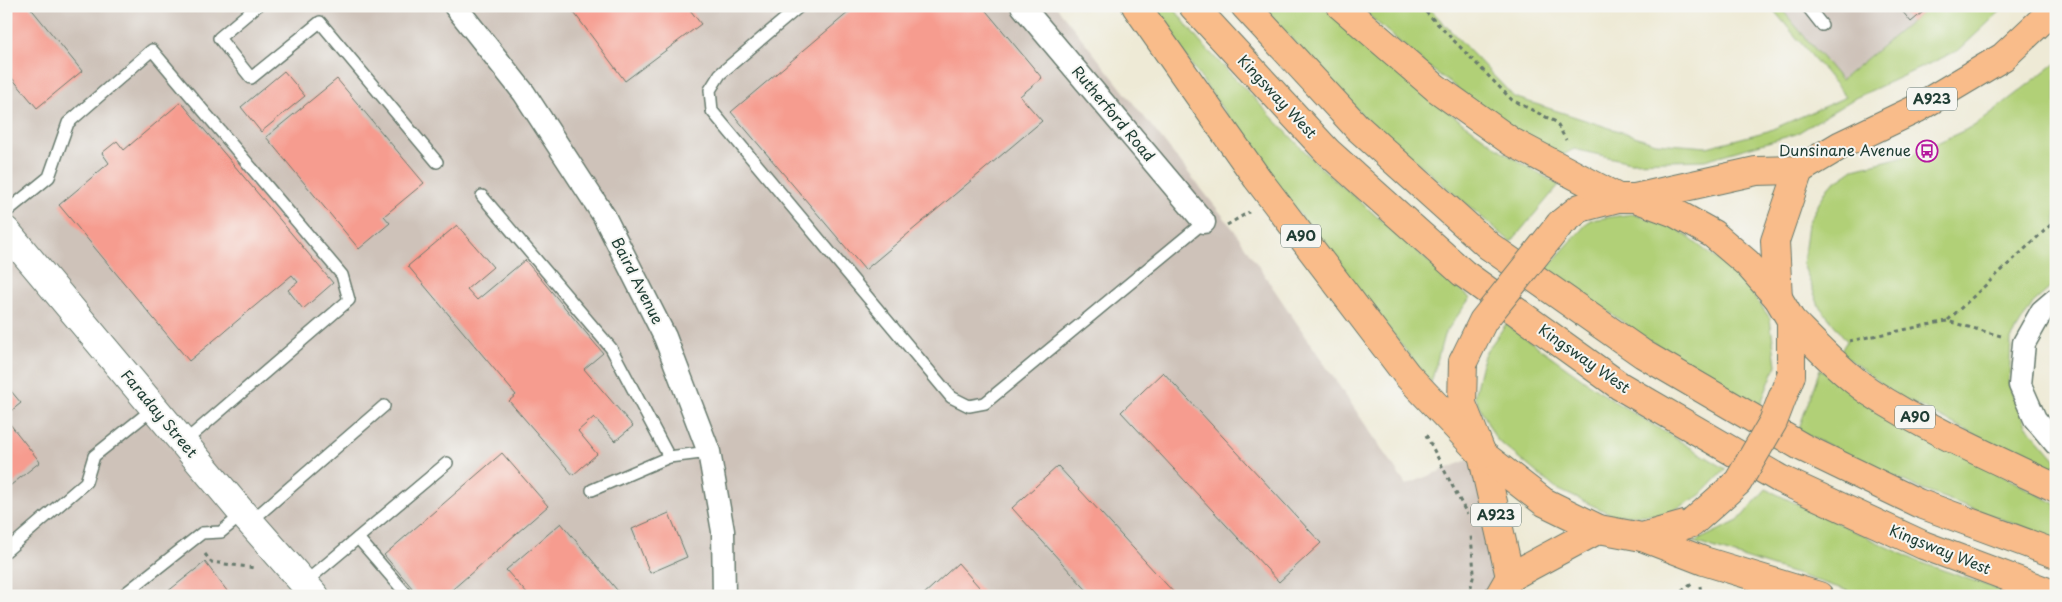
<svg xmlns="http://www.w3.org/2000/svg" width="2062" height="602" viewBox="0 0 2062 602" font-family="'Playpen Sans',sans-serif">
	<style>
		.industrial { fill: #cec2b9 }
		.green { fill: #b1d077; stroke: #688656 }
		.building { fill: #f69c8f }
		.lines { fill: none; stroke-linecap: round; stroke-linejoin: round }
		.service-casing { stroke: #677a6d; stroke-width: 14 }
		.minor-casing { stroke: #677a6d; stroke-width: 25 }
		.tertiary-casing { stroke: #677a6d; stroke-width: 30 }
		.primary-casing { stroke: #677a6d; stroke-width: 30 }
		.trunk-casing { stroke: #677a6d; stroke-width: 30 }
		.path { stroke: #677a6d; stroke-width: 3; stroke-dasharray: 4 4; stroke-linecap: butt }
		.service { stroke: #fff; stroke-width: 11 }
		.minor { stroke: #fff; stroke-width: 22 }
		.tertiary { stroke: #fff; stroke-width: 28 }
		.primary { stroke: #f9bc8a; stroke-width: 28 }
		.trunk { stroke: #f9bc8a; stroke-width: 28 }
		.primary-bridge-casing { stroke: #677a6d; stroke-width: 30; stroke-linecap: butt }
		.primary-bridge { stroke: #f9bc8a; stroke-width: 28 }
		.labels { text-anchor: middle; stroke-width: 4; stroke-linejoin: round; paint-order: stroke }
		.shield { fill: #f6f6f2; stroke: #60746d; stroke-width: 1 }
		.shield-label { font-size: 14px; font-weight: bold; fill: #1f3d34 }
		.street-label { font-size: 15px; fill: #1f3d34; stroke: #f6f6f2 }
		.poi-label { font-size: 15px; fill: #1f3d34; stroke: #f6f6f2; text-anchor: end }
	</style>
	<rect width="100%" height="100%" fill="#f6f6f2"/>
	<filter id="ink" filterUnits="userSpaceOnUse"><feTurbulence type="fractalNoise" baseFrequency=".02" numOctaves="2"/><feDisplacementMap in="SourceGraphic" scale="10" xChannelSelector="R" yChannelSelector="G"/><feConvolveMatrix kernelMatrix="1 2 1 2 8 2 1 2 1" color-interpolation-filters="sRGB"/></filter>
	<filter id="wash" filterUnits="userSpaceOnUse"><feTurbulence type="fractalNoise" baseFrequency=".0096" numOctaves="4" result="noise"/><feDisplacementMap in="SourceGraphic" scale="20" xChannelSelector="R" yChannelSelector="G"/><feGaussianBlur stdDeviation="1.12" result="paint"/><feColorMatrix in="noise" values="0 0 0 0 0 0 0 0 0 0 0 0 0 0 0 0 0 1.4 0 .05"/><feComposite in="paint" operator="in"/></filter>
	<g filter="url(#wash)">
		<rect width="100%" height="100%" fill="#eeead6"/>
		<g class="industrial">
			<path d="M6 6H1056L1234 230 1406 485 1482 454 1497 568 1488 596H6Z"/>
			<path d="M1779 6H1930L1840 80Z"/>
		</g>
		<g class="green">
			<path d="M1150 6H1172L1199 41 1318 165 1470 298 1444 335 1431 383 1267 172Z"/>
			<path d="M1261 6H1322L1429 98 1505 153 1559 185 1511 242 1365 118Z"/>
			<path d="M1358 6H1427L1514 97 1656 143 1707 147 1768 131 1846 97 1770 6H1779L1841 80 1930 6H2006L1959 50 1855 98 1796 134 1705 160 1630 162 1574 149 1563 155 1501 121 1426 65Z"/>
			<path d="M2056 63V283L2033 303 2011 339 2009 385 2026 425 2056 460V476L1895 394 1840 352 1847 341 1819 306 1803 264 1808 223 1828 187 1854 169 1913 154 1974 126Z"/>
			<path d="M1632 214 1675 227 1739 276 1770 318 1776 365 1759 408 1649 340 1546 269 1590 220Z"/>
			<path d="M1506 324 1612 400 1726 469 1701 495 1665 515H1613L1555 488 1496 439 1474 396 1484 355Z"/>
			<path d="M1820 369 1870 406 2056 504V539L1925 491 1798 431Z"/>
			<path d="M1766 489 1917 561 2017 596H1865L1694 542 1738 521Z"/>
		</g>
		<g id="blocks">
			<g class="building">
				<path d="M6 6H29L82 71 37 108 6 71Z"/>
				<path d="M569 6H687L701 24 625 81Z"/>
				<path d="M856 6H982L1042 78 1020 96 1042 121 865 270 731 112Z"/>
				<path d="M1898 6H1930L1911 22Z"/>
				<path d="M284 71 305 96 261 132 241 107Z"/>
				<path d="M337 79 424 183 384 216 390 223 359 249 266 137Z"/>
				<path d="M181 102 333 283 303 309 288 290 298 282 292 275 189 361 59 205 109 163 102 153 117 141 124 150Z"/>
				<path d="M457 225 493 267 467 289 477 300 525 260 603 353 584 369 633 426 615 441 594 417 578 431 597 454 573 475 509 401 516 395 408 266Z"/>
				<path d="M1163 372 1321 543 1279 582 1121 412Z"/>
				<path d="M6 385 21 403 6 415Z"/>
				<path d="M6 419 40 462 6 489Z"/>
				<path d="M502 453 548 506 445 596H419L384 555Z"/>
				<path d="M1058 466 1177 596H1092L1012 508Z"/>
				<path d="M669 513 687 557 650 573 632 529Z"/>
				<path d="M561 523 622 596H529L506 570Z"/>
				<path d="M205 562 231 596H162Z"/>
				<path d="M958 563 987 596H922Z"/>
			</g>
		</g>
	</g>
	<g filter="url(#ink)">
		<use href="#blocks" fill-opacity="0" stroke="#677a6d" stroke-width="1"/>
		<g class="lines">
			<g class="service-casing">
				<g id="service">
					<path d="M257 6 219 38 251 78 320 22 437 162"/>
					<path d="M800 6 720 74 710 90 712 111 951 397 969 406 985 403 1204 222"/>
					<path d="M1807 6 1822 25"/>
					<path d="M482 196 611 348 669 457"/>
					<path d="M6 212 49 177 68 123 152 50 342 275 349 300 183 443"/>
					<path d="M592 490 669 457 709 452"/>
					<path d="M250 522 384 406"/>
					<path d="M358 538 408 596"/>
					<path d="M6 551 86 482 94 456 154 408"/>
					<path d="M303 584 447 463"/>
					<path d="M122 596 202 533 221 532 243 514"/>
				</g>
			</g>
			<g class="minor-casing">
				<g id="minor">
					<path d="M455 6 524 93 604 216 665 337 709 452 723 531 724 596"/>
					<path d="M1022 6 1204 222"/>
					<path d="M2056 299 2042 311 2024 343 2020 385 2035 419 2056 444"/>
				</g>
			</g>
			<g class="tertiary-casing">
				<path id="tertiary" d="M6 231 243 514 315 596"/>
			</g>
			<g class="primary-casing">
				<g id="primary">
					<path d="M1635 198 1756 171 1799 170 1841 145 1916 109 2003 57 2052 11"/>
					<path d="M1560 224 1580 208 1618 198H1635L1675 213 1713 234 1747 263 1778 298 1791 320V375"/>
					<path d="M1778 298 1775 241 1799 170"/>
					<path d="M1463 362 1462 404 1482 454 1510 577"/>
					<path d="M1482 454 1544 502 1599 529 1642 537 1692 523"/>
					<path d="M1499 596 1510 577 1599 529"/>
				</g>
			</g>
			<g class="trunk-casing">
				<g id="trunk">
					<path d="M1136 6 1257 178 1407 375 1482 454"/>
					<path d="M1193 6 1328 152 1463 273 1620 386 1780 479 1923 545 2056 595"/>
					<path d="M1245 6 1357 127 1489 246 1643 354 1802 447 1918 503 2056 554"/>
					<path d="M1341 6 1436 88 1512 142 1618 198"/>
					<path d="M1791 320C1814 343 1843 374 1870 392 1928 430 1993 458 2056 488"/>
					<path d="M1642 537 1704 561 1819 596"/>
				</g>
			</g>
			<g class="path">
				<path d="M1420 6 1512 100 1556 122 1566 140"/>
				<path d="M1227 225 1249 212"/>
				<path d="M1948 320 2056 220"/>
				<path d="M1849 341 1947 321 2001 336"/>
				<path d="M1426 435 1467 514"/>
				<path d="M205 554 211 562 255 568"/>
				<path d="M1700 586 1701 596"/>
				<path d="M1469 596 1474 573 1471 535"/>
				<path d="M1675 596 1692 584"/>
			</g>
			<use href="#service" class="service"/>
			<use href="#minor" class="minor"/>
			<use href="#tertiary" class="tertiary"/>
			<use href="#primary" class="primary"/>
			<use href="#trunk" class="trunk"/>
			<g class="primary-bridge-casing">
				<g id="primary-bridge">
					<path d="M1463 362 1483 321 1560 224"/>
					<path d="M1692 523 1738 482 1773 422 1791 375"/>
				</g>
			</g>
			<use href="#primary-bridge" class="primary-bridge"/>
		</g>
	</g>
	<defs>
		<g id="bus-ring" transform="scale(1.125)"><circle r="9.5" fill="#f6f6f2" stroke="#b5179e" stroke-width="1.5"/><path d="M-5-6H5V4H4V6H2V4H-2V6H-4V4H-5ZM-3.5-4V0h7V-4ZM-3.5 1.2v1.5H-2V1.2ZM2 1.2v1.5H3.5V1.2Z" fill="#b5179e"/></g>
	</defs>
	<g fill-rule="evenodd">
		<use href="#bus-ring" x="1927" y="151"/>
	</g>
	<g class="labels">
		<g class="shield">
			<rect x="1907" y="87.5" width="50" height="23" rx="4"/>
			<rect x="1281" y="224.5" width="40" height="23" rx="4"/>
			<rect x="1895" y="405.5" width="40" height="23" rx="4"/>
			<rect x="1471" y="503.5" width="50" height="23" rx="4"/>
		</g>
		<g class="shield-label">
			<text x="1932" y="104">A923</text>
			<text x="1301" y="241">A90</text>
			<text x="1915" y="422">A90</text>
			<text x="1496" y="520">A923</text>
		</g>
		<g class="street-label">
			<text transform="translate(1277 97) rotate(47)" y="5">Kingsway West</text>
			<text transform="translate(1113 114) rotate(50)" y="5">Rutherford Road</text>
			<text transform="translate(637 281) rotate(63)" y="5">Baird Avenue</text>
			<text transform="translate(1584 359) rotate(35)" y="5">Kingsway West</text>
			<text transform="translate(159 414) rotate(50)" y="5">Faraday Street</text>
			<text transform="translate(1940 550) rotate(22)" y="5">Kingsway West</text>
		</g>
		<g class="poi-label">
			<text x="1911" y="156">Dunsinane Avenue</text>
		</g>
	</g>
	<rect width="2062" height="602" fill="none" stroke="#f6f6f2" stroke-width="25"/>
</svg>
